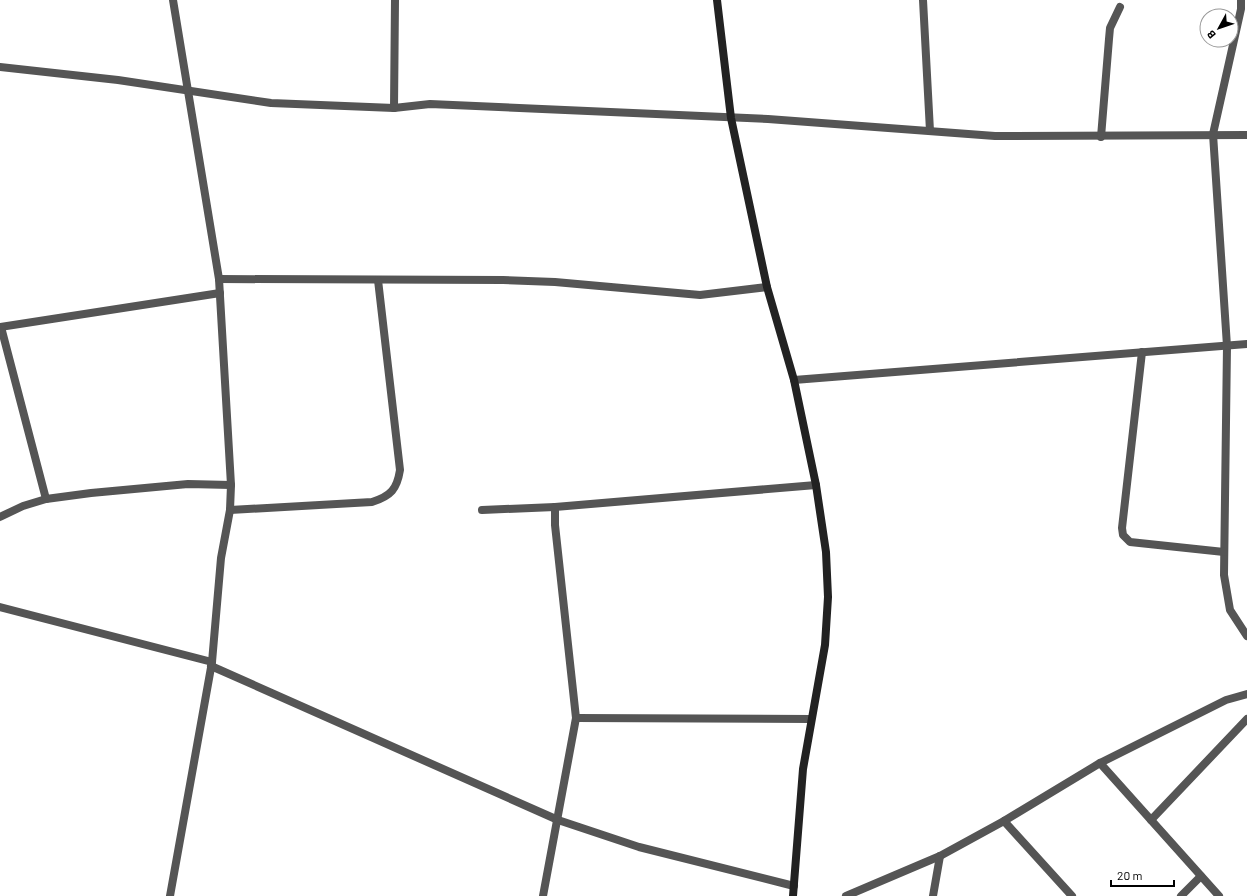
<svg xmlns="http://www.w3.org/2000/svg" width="1247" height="896" viewBox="0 0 1247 896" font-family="Barlow,sans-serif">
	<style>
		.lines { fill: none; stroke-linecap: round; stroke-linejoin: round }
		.street { stroke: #555; stroke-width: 8 }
		.secondary { stroke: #222; stroke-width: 8 }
	</style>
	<rect width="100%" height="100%" fill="#fff"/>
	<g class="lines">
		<g class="street">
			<path d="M923 0 930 131"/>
			<path d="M1241 0V9L1213 134 1227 346 1224 575 1230 610 1247 636"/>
			<path d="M0 67 118 80 271 103 394 108 430 104 768 119 995 136 1247 135"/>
			<path d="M394 108 395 0"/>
			<path d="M1101 137 1109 39 1110 28 1120 7"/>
			<path d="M219 279 503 280 555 282 700 295 767 287"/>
			<path d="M0 327 220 293"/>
			<path d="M1 327 46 499"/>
			<path d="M1142 352 1122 528 1123 535 1130 542 1224 552"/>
			<path d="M794 380 1247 344"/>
			<path d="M230 510 372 502C391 496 397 489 400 470L378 280"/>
			<path d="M482 510 555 507"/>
			<path d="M0 517 23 506 46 499 91 493 188 484 231 485"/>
			<path d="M0 607 212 662"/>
			<path d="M211 666 558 820 639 847 794 886"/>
			<path d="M576 718 811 719"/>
			<path d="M1100 763 1219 896"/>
			<path d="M1151 820 1247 719"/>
			<path d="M1004 821 1072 896"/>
			<path d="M170 896 212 662 221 558 230 510 231 485 219 279 173 0"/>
			<path d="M543 896 576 718 555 525V507L816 485"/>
			<path d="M846 896 940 856 1004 821 1100 763 1226 700 1247 694"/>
			<path d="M933 896 940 856"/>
			<path d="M1181 896 1201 876"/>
		</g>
		<path class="secondary" d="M717 0 731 118 767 287 794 380 816 485 826 552 828 597 825 645 803 769 793 896"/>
	</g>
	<g transform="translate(1219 28) rotate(230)"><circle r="19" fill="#ffffff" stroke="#999999"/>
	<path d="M0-3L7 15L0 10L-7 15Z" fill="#000000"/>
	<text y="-6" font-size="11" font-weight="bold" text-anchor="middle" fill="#000000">B</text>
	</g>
	<path d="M1111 880v6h63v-6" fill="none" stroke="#000000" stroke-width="2"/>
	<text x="1117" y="880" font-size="12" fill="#000000" stroke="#ffffff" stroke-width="3" paint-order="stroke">20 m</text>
</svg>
